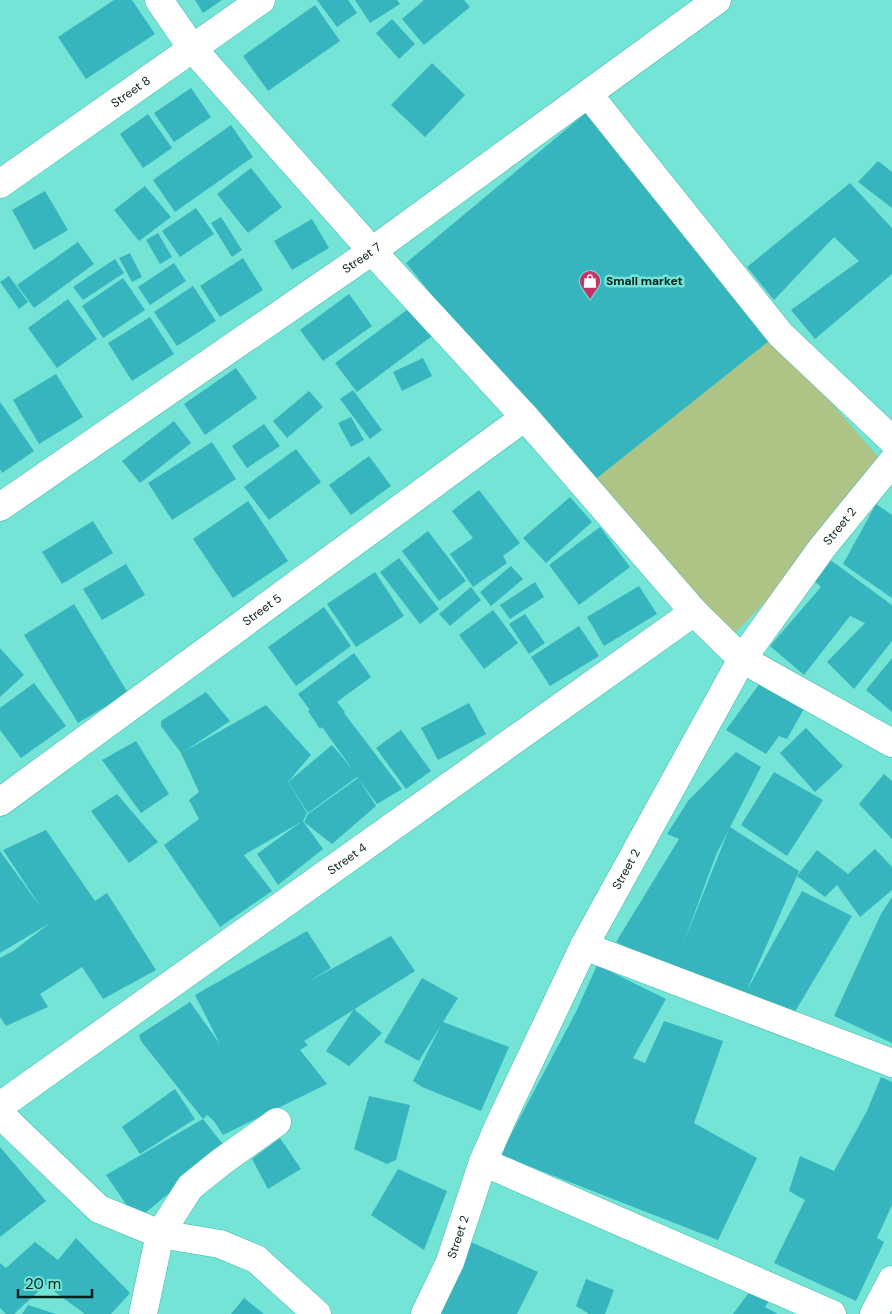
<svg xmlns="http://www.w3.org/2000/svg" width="892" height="1314" viewBox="0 0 892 1314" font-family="'DM Sans',sans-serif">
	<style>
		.green { fill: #aec386 }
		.building { fill: #37b5bf; fill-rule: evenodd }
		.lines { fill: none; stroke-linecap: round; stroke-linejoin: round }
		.minor-casing { stroke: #42b8a9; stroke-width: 29 }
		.minor { stroke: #fff; stroke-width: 28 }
		.labels { text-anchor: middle; stroke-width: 5; stroke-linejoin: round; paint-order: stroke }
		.street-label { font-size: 12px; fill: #051f1b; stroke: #73e4d5 }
		.poi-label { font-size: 12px; font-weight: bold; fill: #051f1b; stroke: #73e4d5; text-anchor: start }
	</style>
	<rect width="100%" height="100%" fill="#73e4d5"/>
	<path class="green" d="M774 337 886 466 817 549 722 646 587 486Z"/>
	<g class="building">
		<path d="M114 0H132L155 34 86 79 58 37Z"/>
		<path d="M195 0H222L203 13Z"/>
		<path d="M317 0H348L357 13 337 27Z"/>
		<path d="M355 0H397L400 4 370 23Z"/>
		<path d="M424 0H464L470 7 424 45 402 19Z"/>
		<path d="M315 5 340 41 268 91 243 56Z"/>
		<path d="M392 19 415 44 399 59 376 33Z"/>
		<path d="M432 63 465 95 425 137 391 105Z"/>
		<path d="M191 88 211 117 174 142 154 113Z"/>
		<path d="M587 112 774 337 587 486 406 263Z"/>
		<path d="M148 114 172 148 143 168 120 134Z"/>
		<path d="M231 125 253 157 175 212 153 180Z"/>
		<path d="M878 161 892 172V208L858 182Z"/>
		<path d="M251 168 282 207 248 233 217 194Z"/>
		<path d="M850 183 892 228V274L815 339 791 310 859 261 834 237 774 300 747 267Z"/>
		<path d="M145 186 171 217 139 241 114 210Z"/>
		<path d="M45 191 68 230 34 250 12 210Z"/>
		<path d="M196 208 214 234 180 257 162 231Z"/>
		<path d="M221 217 242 250 232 257 211 223Z"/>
		<path d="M312 219 329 248 292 270 274 241Z"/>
		<path d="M158 233 172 257 160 264 146 240Z"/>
		<path d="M78 242 94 264 34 308 17 285Z"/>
		<path d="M130 253 142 277 132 282 119 258Z"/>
		<path d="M243 258 263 290 220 317 200 286Z"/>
		<path d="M115 259 124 273 83 300 73 287Z"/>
		<path d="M174 263 186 281 150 305 138 287Z"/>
		<path d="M9 276 28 302 19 309 0 282Z"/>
		<path d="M123 278 145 310 103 338 82 306Z"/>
		<path d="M193 286 216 321 177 346 154 312Z"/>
		<path d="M349 294 372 326 323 361 300 330Z"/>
		<path d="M68 299 97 339 57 368 28 328Z"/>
		<path d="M411 307 432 336 357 392 335 363Z"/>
		<path d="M150 317 174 354 132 381 108 343Z"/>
		<path d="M423 358 432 376 402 391 393 372Z"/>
		<path d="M236 368 257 398 205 435 184 404Z"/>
		<path d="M56 374 83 417 39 444 13 400Z"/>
		<path d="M353 390 382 430 370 439 340 399Z"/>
		<path d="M309 391 323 407 287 438 273 421Z"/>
		<path d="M0 402 34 451 2 473 0 469Z"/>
		<path d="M351 417 364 440 351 447 338 423Z"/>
		<path d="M174 421 191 443 140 483 122 461Z"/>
		<path d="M264 424 280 446 247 468 232 446Z"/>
		<path d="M212 442 236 479 172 520 148 483Z"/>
		<path d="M296 449 321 482 269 520 244 487Z"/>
		<path d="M369 456 391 486 351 515 329 485Z"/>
		<path d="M479 490 520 543 503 556 507 563 473 587 450 554 473 538 452 511Z"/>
		<path d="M570 497 592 522 546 563 523 538Z"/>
		<path d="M248 501 288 561 233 598 193 539Z"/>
		<path d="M876 504 892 515V598L843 564Z"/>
		<path d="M93 521 113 553 62 584 42 552Z"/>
		<path d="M600 527 630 567 579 605 549 565Z"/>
		<path d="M428 531 466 581 439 601 402 551Z"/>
		<path d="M399 558 439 609 420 624 380 572Z"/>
		<path d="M829 559 892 605V641L854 689 827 662 865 623 850 616 804 675 770 646 821 587 811 578Z"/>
		<path d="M126 564 145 595 102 620 83 589Z"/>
		<path d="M511 566 523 579 491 606 480 592Z"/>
		<path d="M375 572 404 616 356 647 327 604Z"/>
		<path d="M535 582 544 597 510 619 500 605Z"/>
		<path d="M639 586 657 614 604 646 587 617Z"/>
		<path d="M471 587 481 600 450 626 439 614Z"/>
		<path d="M74 604 128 693 78 723 24 635Z"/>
		<path d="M324 607 351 646 296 686 268 647Z"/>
		<path d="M493 610 518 643 484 669 459 635Z"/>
		<path d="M525 614 545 643 529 654 509 624Z"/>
		<path d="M579 626 599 656 550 686 531 657Z"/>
		<path d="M0 648 24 675 0 697Z"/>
		<path d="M354 653 371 677 337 702 345 712 344 713 402 789 377 804 357 777 308 813 288 782 332 745 353 770 322 727 320 729 308 711 310 710 298 694Z"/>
		<path d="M892 658V712L866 690Z"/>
		<path d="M763 679 805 707 787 739 779 736 766 754 726 730Z"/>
		<path d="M34 683 66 726 21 758 0 730V708Z"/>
		<path d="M206 692 230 721 185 751 266 705 311 755 287 783 288 782 307 813 303 821 323 849 278 885 257 854 301 822 244 855 272 891 220 927 164 845 199 819 189 800 199 792 181 753 161 726V721Z"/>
		<path d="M469 703 486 734 438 760 421 728Z"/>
		<path d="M806 728 843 766 815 792 780 753Z"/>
		<path d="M401 730 431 771 406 789 376 748Z"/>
		<path d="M136 741 169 794 141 813 102 760Z"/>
		<path d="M736 752 761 767 730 827 799 871 747 990 802 891 852 916 793 1015 746 992 743 1000 616 942 679 839 667 834 688 801ZM729 829 683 944 716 855Z"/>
		<path d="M774 772 823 800 787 856 741 825Z"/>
		<path d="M884 774 892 781V839L859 804Z"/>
		<path d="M358 778 376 806 332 844 304 822 308 814Z"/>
		<path d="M117 794 158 842 129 863 91 811Z"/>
		<path d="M46 830 95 901 107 893 156 970 103 999 82 967 40 994 48 1007 6 1026 0 1017V958L13 951 50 923 0 953V851L42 909 3 850Z"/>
		<path d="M875 849 892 867V890L860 917 837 885 825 897 797 876 817 850 848 874Z"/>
		<path d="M892 897V1043L834 1016 881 914Z"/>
		<path d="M307 931 331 968 308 982 391 936 415 971 304 1041 308 1045 300 1050 327 1084 223 1135 214 1121 207 1115 203 1119 141 1041 139 1035 190 1002 220 1044 195 995Z"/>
		<path d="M597 965 666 999 633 1058 645 1063 664 1021 723 1041 694 1123 757 1158 718 1240 500 1155 576 1012Z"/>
		<path d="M422 978 458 998 443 1022 509 1047 481 1111 422 1087 413 1081 441 1025 419 1061 384 1042Z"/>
		<path d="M354 1009 382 1033 349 1066 326 1051Z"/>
		<path d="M881 1077 892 1082V1205L877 1238 884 1242 856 1301 774 1263 805 1200 789 1191 800 1156 834 1171 867 1111Z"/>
		<path d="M175 1089 195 1119 140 1154 122 1127Z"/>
		<path d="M369 1096 410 1105 396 1160 387 1164 354 1149Z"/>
		<path d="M203 1119 225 1147 139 1218 130 1210 106 1175Z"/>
		<path d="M280 1138 301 1169 268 1189 252 1159Z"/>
		<path d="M0 1147 46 1201 0 1237Z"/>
		<path d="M398 1169 447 1191 424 1250 371 1215Z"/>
		<path d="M76 1238 130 1293 111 1314H85L40 1281 41 1289 14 1314H6L0 1308V1263L6 1268 35 1242 58 1260Z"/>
		<path d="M471 1242 538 1272 517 1314H437Z"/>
		<path d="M586 1279 614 1290 605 1314H589L576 1306Z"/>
		<path d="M751 1290 770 1299 765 1307 778 1314H733Z"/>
		<path d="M244 1298 264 1314H231Z"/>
		<path d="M28 1305 56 1314H22Z"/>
	</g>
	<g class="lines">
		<g class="minor-casing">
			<g id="minor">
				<path d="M159 0 192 48 372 251 525 417 694 612 742 659 892 743"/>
				<path d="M589 95 781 335 892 440"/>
				<path id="s1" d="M0 184 261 0"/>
				<path id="s2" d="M0 507 372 251 717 0"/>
				<path id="s3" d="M0 802 525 417"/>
				<path d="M584 946 892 1063"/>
				<path id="s4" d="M0 1106 694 612"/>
				<path d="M0 1114 99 1209 160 1234 220 1244 256 1259 317 1314"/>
				<path d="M483 1162 832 1314"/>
				<path d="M143 1314 160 1234 190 1187 221 1162 277 1122"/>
				<path id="s5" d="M425 1314 450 1262 483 1162 501 1121 584 946 742 659 822 548 892 462"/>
				<path d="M874 1314 892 1280"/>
			</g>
		</g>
		<use href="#minor" class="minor"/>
	</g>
	<defs>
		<g id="shop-pin" transform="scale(1.125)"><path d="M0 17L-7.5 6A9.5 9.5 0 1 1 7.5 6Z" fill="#c13567" stroke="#73e4d5"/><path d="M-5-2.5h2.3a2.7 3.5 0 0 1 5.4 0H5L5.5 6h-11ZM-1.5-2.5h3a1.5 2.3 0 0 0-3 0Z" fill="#fff"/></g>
	</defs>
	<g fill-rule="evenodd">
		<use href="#shop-pin" x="590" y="281"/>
	</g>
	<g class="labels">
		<g class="street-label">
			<text dy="4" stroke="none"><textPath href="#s1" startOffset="160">Street 8</textPath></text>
			<text dy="4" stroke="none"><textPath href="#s2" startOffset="439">Street 7</textPath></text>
			<text dy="4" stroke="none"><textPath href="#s5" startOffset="894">Street 2</textPath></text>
			<text dy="4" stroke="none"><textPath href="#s3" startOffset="325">Street 5</textPath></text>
			<text dy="4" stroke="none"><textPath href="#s4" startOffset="426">Street 4</textPath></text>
			<text dy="4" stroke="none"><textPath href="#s5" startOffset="489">Street 2</textPath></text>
			<text dy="4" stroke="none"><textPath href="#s5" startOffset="84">Street 2</textPath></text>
		</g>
		<g class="poi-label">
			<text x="606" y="285">Small market</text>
		</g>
	</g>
	<path d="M18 1289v8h74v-8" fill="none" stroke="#051f1b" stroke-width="2.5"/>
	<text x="25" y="1289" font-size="15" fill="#051f1b" stroke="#73e4d5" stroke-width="4" paint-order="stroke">20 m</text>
</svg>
